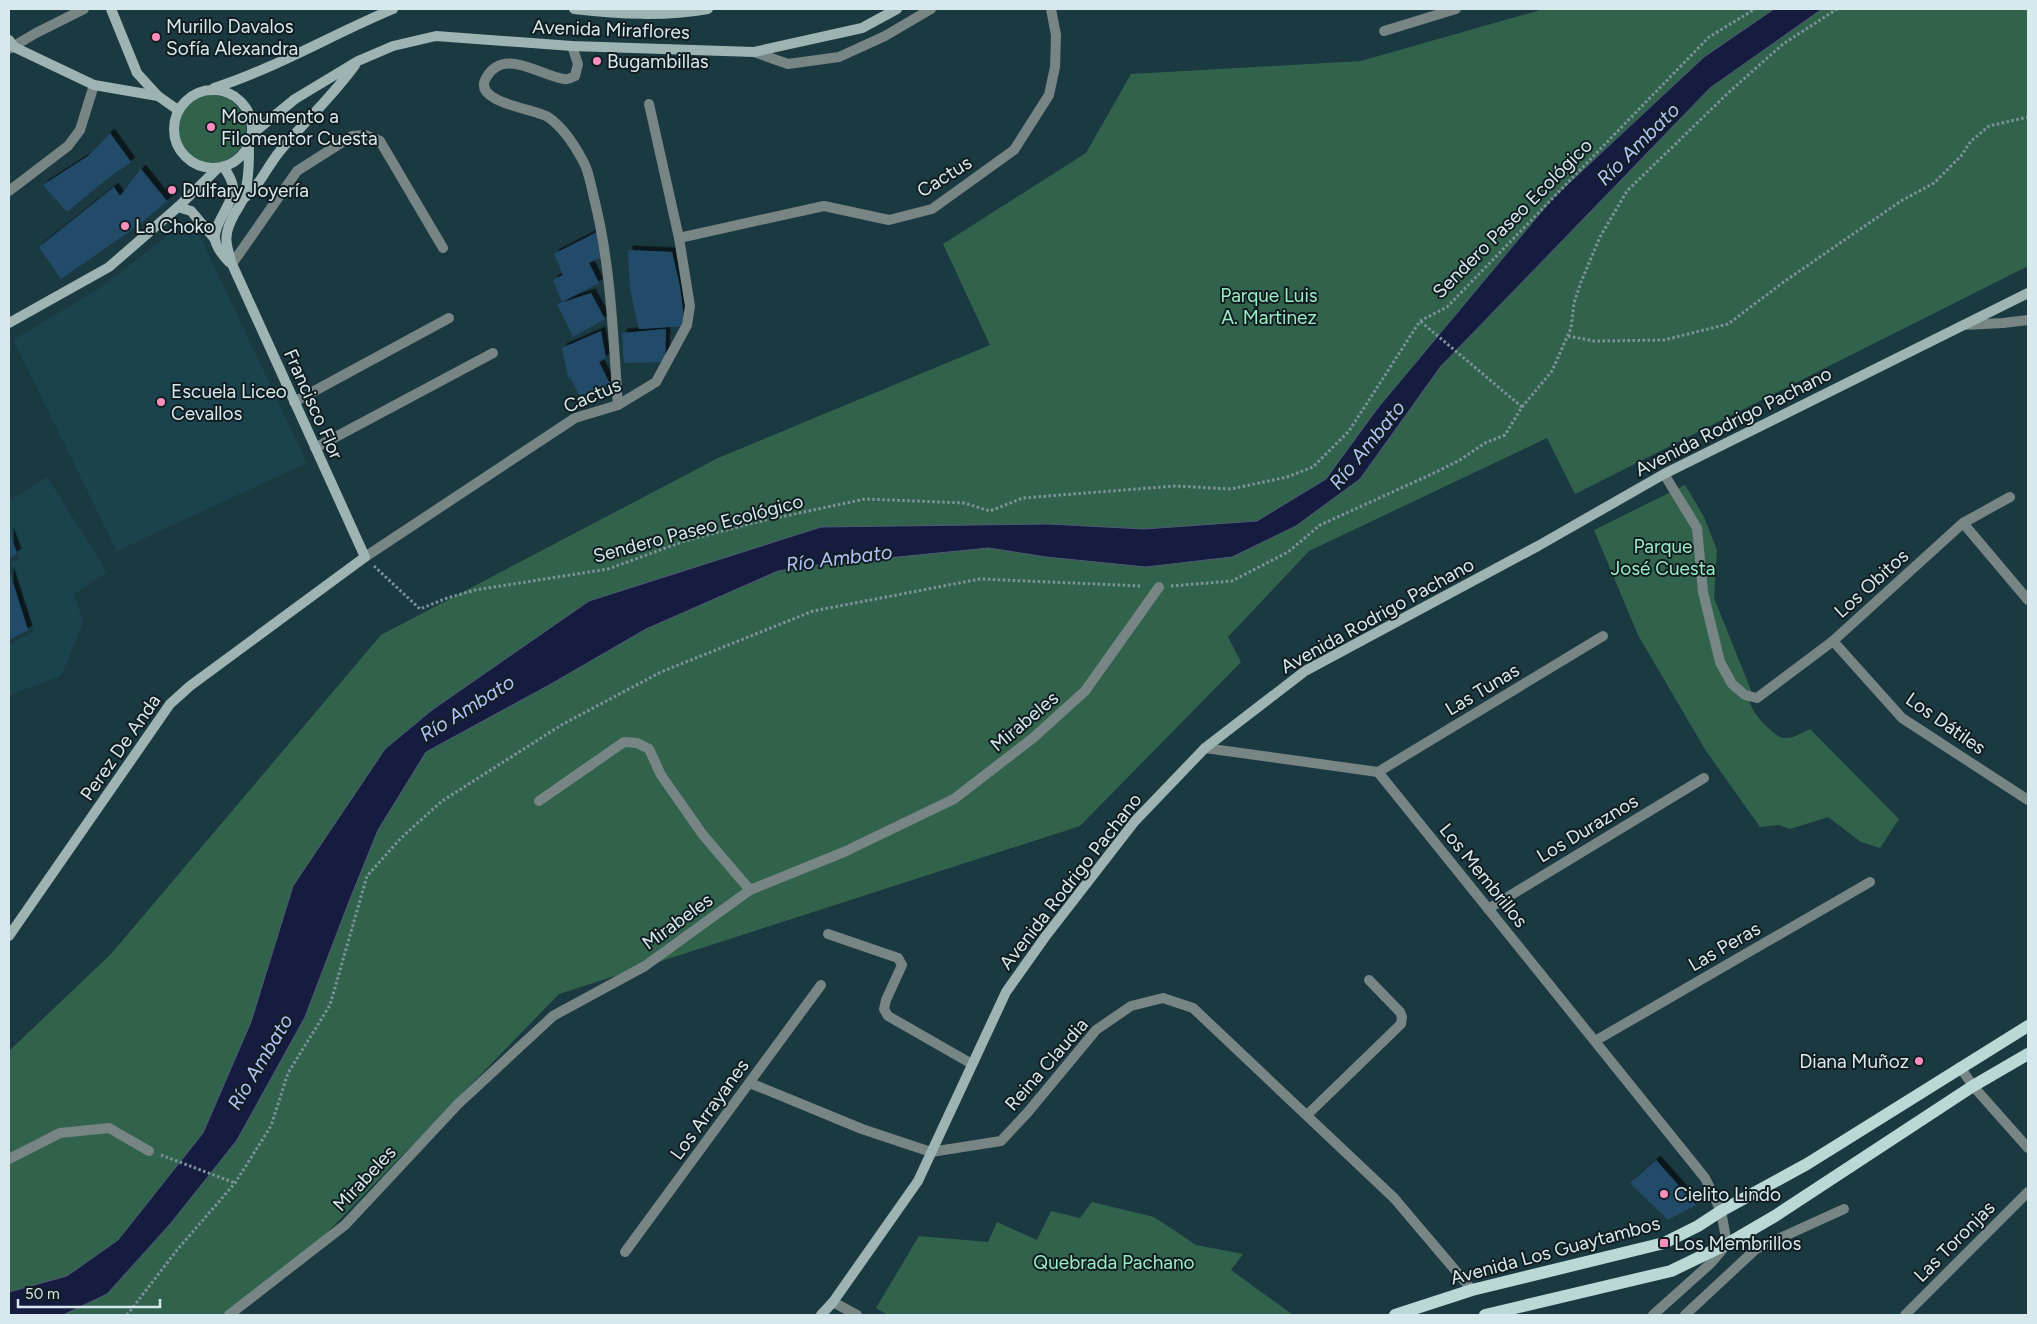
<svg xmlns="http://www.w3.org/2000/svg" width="2037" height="1324" viewBox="0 0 2037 1324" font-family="Figtree,sans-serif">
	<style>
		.built { fill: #1b434e }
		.green { fill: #31634c }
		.water { fill: #151c40; stroke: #505a74 }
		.building { fill: #244b6a; filter: url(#shadow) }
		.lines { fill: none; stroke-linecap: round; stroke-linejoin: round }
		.path { stroke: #7c9399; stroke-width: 3; stroke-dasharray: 2.5 2.5; stroke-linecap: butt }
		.lane { stroke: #778684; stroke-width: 10 }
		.street { stroke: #778684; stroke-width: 10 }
		.secondary { stroke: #9db4b2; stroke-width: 10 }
		.primary { stroke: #bad8d5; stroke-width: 12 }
		.poi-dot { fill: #fe8ebd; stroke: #111e21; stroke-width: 2 }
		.labels { text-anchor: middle; stroke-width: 4; stroke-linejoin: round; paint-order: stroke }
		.poi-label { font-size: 19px; fill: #d8e9ed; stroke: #111e21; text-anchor: start }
		.street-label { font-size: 19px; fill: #d8e9ed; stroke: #111e21 }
		.park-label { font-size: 19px; fill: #9aecc3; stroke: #111e21 }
		.water-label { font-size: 20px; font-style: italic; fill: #b3c3f9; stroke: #111e21 }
	</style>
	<defs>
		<filter id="shadow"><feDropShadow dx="4.5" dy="-4.5" stdDeviation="0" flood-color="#0009"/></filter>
	</defs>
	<rect width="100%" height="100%" fill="#1b3941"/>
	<g class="built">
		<path d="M191 217 307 463 117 551 13 340 103 286Z"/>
		<path d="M47 477 107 572 74 594 83 622 61 676 10 695 9 692V645L33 632 10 561 20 560 9 531V501Z"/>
	</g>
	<g class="green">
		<path d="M1544 9H2028V266L1575 494 1547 438 1309 551 1228 637 1241 662 1080 826 559 994 320 1240 224 1315H9V1051L111 954 381 635 718 458 990 345 943 244 1086 153 1131 74 1361 61Z"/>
		<circle cx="212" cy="129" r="34"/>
		<path d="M1685 485 1704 517 1717 550 1714 598 1751 690C1751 694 1750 698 1750 702 1751 712 1774 737 1784 738 1793 739 1801 733 1810 729L1899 819 1880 848 1861 842 1828 817 1790 829 1779 825 1760 827 1706 751 1638 635 1594 530Z"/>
		<path d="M1092 1202 1154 1217 1196 1245 1243 1254 1231 1270 1293 1315H888L876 1308 919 1236 988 1242 997 1222 1037 1240 1051 1211 1080 1218Z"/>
	</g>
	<path class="water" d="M1774 9H1822L1710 88 1441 366 1360 479 1296 526 1232 557 1146 567 1046 557 989 548 817 565 778 571 646 629 551 684 426 752 378 830 348 904 305 1017 237 1140 171 1223 107 1294 63 1315H9V1292L67 1276 118 1240 203 1133 251 1022 293 886 385 749 432 710 589 601 821 527 1049 524 1144 529 1257 521 1326 479 1377 409 1553 198 1704 57Z"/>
	<g class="building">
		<path d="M110 133 131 162 107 179 67 212 43 185 88 156Z"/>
		<path d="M141 169 167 201 140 224 61 279 39 247 114 187 120 196Z"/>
		<path d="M597 232 604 256 589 263 599 283 562 302 553 280 563 275 554 254Z"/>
		<path d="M628 250 672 252 680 287 685 326 639 329 630 289Z"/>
		<path d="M591 293 605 319 573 337 557 304Z"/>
		<path d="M666 329 665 362 624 363 622 333Z"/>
		<path d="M601 331 606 358 599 362 610 384 582 401 570 377 568 378 562 348Z"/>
		<path d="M9 531 17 553 9 559Z"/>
		<path d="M9 570 28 630 9 640Z"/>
		<path d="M1656 1160 1696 1205 1668 1220 1630 1183Z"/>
	</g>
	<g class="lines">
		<g class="path">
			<path d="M1568 336 1594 341 1664 340 1728 324 1785 281 1901 201 1934 183 1961 156 1971 141 1989 126 2028 117"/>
			<path d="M1522 407 1552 371 1571 328 1574 303 1581 282 1600 237 1627 191 1728 93 1783 44 1837 9"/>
			<path d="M374 566 420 609 447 598 475 590 608 569 685 541 757 522 865 499 964 503 990 511 1023 498 1175 486 1231 489 1287 477 1313 467 1349 431 1420 321 1447 307 1709 37 1755 9"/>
			<path d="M1171 586 1232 581 1288 552 1320 525 1432 474 1460 460 1485 443 1505 435 1522 407 1420 321"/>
			<path d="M161 1155 235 1183"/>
			<path d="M127 1315 177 1250 235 1183 271 1126 288 1073 330 1005 367 876 401 838 442 801 563 724 661 672 813 611 980 579 1142 586"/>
		</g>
		<g class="lane">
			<path d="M232 264 297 171 352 136 365 135 380 141 443 248"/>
			<path d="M539 801 624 742 637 743 649 749 661 775 703 835 750 890"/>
			<path d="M828 934 898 958 902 965 886 1000 884 1009 888 1016 972 1064"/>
			<path d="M1307 1115 1401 1024 1402 1017 1400 1012 1369 980"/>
			<path d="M9 1159 60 1133 109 1128 149 1151"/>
		</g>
		<g class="street">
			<path d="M1384 31 1456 9"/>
			<path d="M572 46 578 64 575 76C571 78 567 80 564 79 540 76 502 45 485 80 475 103 536 109 548 117 563 127 575 146 583 161 589 171 591 186 594 198 611 265 613 336 618 405"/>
			<path d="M9 49 36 33 84 9"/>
			<path d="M754 52 788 64 839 57 885 36 931 9"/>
			<path d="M9 191 68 146 80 130 94 85"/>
			<path d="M679 238 824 206 889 220 932 209 1014 150 1049 95 1055 67 1056 35 1051 9"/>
			<path d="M1964 325 2003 323 2028 320"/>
			<path d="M294 402 449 318"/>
			<path d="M315 448 493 353"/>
			<path d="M1664 474 1697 528 1703 592 1720 662 1732 684 1745 695 1757 698 1833 641 1963 523 2010 497"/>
			<path d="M1963 523 2028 600"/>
			<path d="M365 557 575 418 618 405 656 382 687 325 690 306 679 238 649 104"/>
			<path d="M1833 641 1902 718 2028 800"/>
			<path d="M1205 748 1378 772 1705 1178 1721 1211 1727 1244 1711 1263 1653 1315"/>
			<path d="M1378 772 1603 636"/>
			<path d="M1488 909 1704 778"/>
			<path d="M1595 1041 1870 882"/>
			<path d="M1960 1067 1973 1086 2028 1148"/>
			<path d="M750 1083 862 1129 931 1152 1001 1141 1028 1112 1096 1030 1131 1006 1163 998 1193 1008 1394 1198 1472 1290"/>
			<path d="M625 1252 821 985"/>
			<path d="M833 1302 857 1315"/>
			<path d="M229 1315 345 1225 458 1104 553 1016 645 966 750 890 844 852 954 799 1033 738 1085 691 1159 587"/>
			<path d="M1685 1315 1756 1249 1844 1209"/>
			<path d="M1905 1315 2028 1192"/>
		</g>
		<g class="secondary">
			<path d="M111 9 137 73 158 96 178 110"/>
			<path d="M574 9C619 14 663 17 708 9"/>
			<path d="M9 40 14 47 94 85 158 96"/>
			<path d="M214 88C276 68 333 34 393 9"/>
			<circle cx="213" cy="129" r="39"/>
			<path d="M252 134 295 99 358 61 393 46 436 36 572 46 754 52 862 28 897 9"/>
			<path d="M224 167C227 173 233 180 233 188 234 193 231 198 229 203 216 230 205 237 229 262"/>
			<path d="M243 199C260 186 266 168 280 151 304 122 333 96 355 65"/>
			<path d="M178 207 191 211 214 238"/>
			<path d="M9 323 109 267 178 207 218 168"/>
			<path d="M9 936 170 704 190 686 365 557 232 264C225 242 223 234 235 213 238 208 241 204 243 199 249 182 249 162 249 145"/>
			<path d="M821 1315 833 1302 918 1181 1006 992 1045 937 1135 821 1205 748 1305 671 1538 546 1664 474 2028 293"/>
		</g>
		<g class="primary">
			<path d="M1395 1315 1472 1290 1664 1243 1698 1226 1721 1211 1807 1164 2028 1026"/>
			<path d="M1485 1315 1671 1271 1727 1244 1775 1216 1973 1086 2028 1054"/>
		</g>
	</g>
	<g class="poi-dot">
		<circle cx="156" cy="37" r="5"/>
		<circle cx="597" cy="61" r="5"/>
		<circle cx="211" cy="127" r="5"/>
		<circle cx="172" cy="190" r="5"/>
		<circle cx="125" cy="226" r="5"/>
		<circle cx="161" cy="402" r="5"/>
		<circle cx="1919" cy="1061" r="5"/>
		<circle cx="1664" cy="1194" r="5"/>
		<rect x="1659" y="1238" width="10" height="10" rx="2.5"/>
	</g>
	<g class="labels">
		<g class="poi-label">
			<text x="166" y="33">Murillo Davalos<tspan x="166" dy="22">Sofía Alexandra</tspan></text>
			<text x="607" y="68">Bugambillas</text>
			<text x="221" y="123">Monumento a<tspan x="221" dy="22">Filomentor Cuesta</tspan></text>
			<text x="182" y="197">Dulfary Joyería</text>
			<text x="135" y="233">La Choko</text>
			<text x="171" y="398">Escuela Liceo<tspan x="171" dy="22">Cevallos</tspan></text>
			<text x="1909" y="1068" text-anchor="end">Diana Muñoz</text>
			<text x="1674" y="1201">Cielito Lindo</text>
			<text x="1674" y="1250">Los Membrillos</text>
		</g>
		<g class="street-label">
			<text transform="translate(611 29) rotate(2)" y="7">Avenida Miraflores</text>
			<text transform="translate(944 176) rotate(-32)" y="7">Cactus</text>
			<text transform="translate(1512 218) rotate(-45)" y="7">Sendero Paseo Ecológico</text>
			<text transform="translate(592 395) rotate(-23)" y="7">Cactus</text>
			<text transform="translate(314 404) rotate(66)" y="7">Francisco Flor</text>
			<text transform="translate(1733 421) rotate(-27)" y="7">Avenida Rodrigo Pachano</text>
			<text transform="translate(698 528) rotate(-15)" y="7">Sendero Paseo Ecológico</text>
			<text transform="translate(1871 583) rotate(-42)" y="7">Los Obitos</text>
			<text transform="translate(1377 615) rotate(-29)" y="7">Avenida Rodrigo Pachano</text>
			<text transform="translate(1482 689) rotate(-31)" y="7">Las Tunas</text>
			<text transform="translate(1024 721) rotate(-40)" y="7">Mirabeles</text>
			<text transform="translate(1946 723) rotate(35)" y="7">Los Dátiles</text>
			<text transform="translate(120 747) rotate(-55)" y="7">Perez De Anda</text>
			<text transform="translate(1587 828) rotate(-31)" y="7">Los Duraznos</text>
			<text transform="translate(1484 875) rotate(51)" y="7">Los Membrillos</text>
			<text transform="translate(1070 881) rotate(-52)" y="7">Avenida Rodrigo Pachano</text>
			<text transform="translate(677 921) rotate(-36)" y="7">Mirabeles</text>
			<text transform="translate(1724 946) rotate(-30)" y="7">Las Peras</text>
			<text transform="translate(1046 1064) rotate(-49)" y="7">Reina Claudia</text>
			<text transform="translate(709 1109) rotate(-54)" y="7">Los Arrayanes</text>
			<text transform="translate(364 1178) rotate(-47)" y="7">Mirabeles</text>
			<text transform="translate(1954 1241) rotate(-45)" y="7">Las Toronjas</text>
			<text transform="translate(1555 1250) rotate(-15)" y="7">Avenida Los Guaytambos</text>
		</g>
		<g class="park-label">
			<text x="1269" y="302">Parque Luis<tspan x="1269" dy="22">A. Martinez</tspan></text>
			<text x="1663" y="553">Parque<tspan x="1663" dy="22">José Cuesta</tspan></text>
			<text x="1114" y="1269">Quebrada Pachano</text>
		</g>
		<g class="water-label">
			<text transform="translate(1638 144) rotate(-45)" y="7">Río Ambato</text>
			<text transform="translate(1367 445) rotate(-51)" y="7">Río Ambato</text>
			<text transform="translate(839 558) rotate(-7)" y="7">Río Ambato</text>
			<text transform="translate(467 708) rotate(-32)" y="7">Río Ambato</text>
			<text transform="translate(260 1062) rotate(-59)" y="7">Río Ambato</text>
		</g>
	</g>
	<rect width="2037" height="1324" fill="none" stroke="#d8e9ed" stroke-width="20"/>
	<path d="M18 1299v8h142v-8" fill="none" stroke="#d8e9ed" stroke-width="2.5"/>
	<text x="25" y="1299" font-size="15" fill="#d8e9ed" stroke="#111e21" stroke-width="4" paint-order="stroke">50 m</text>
</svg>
